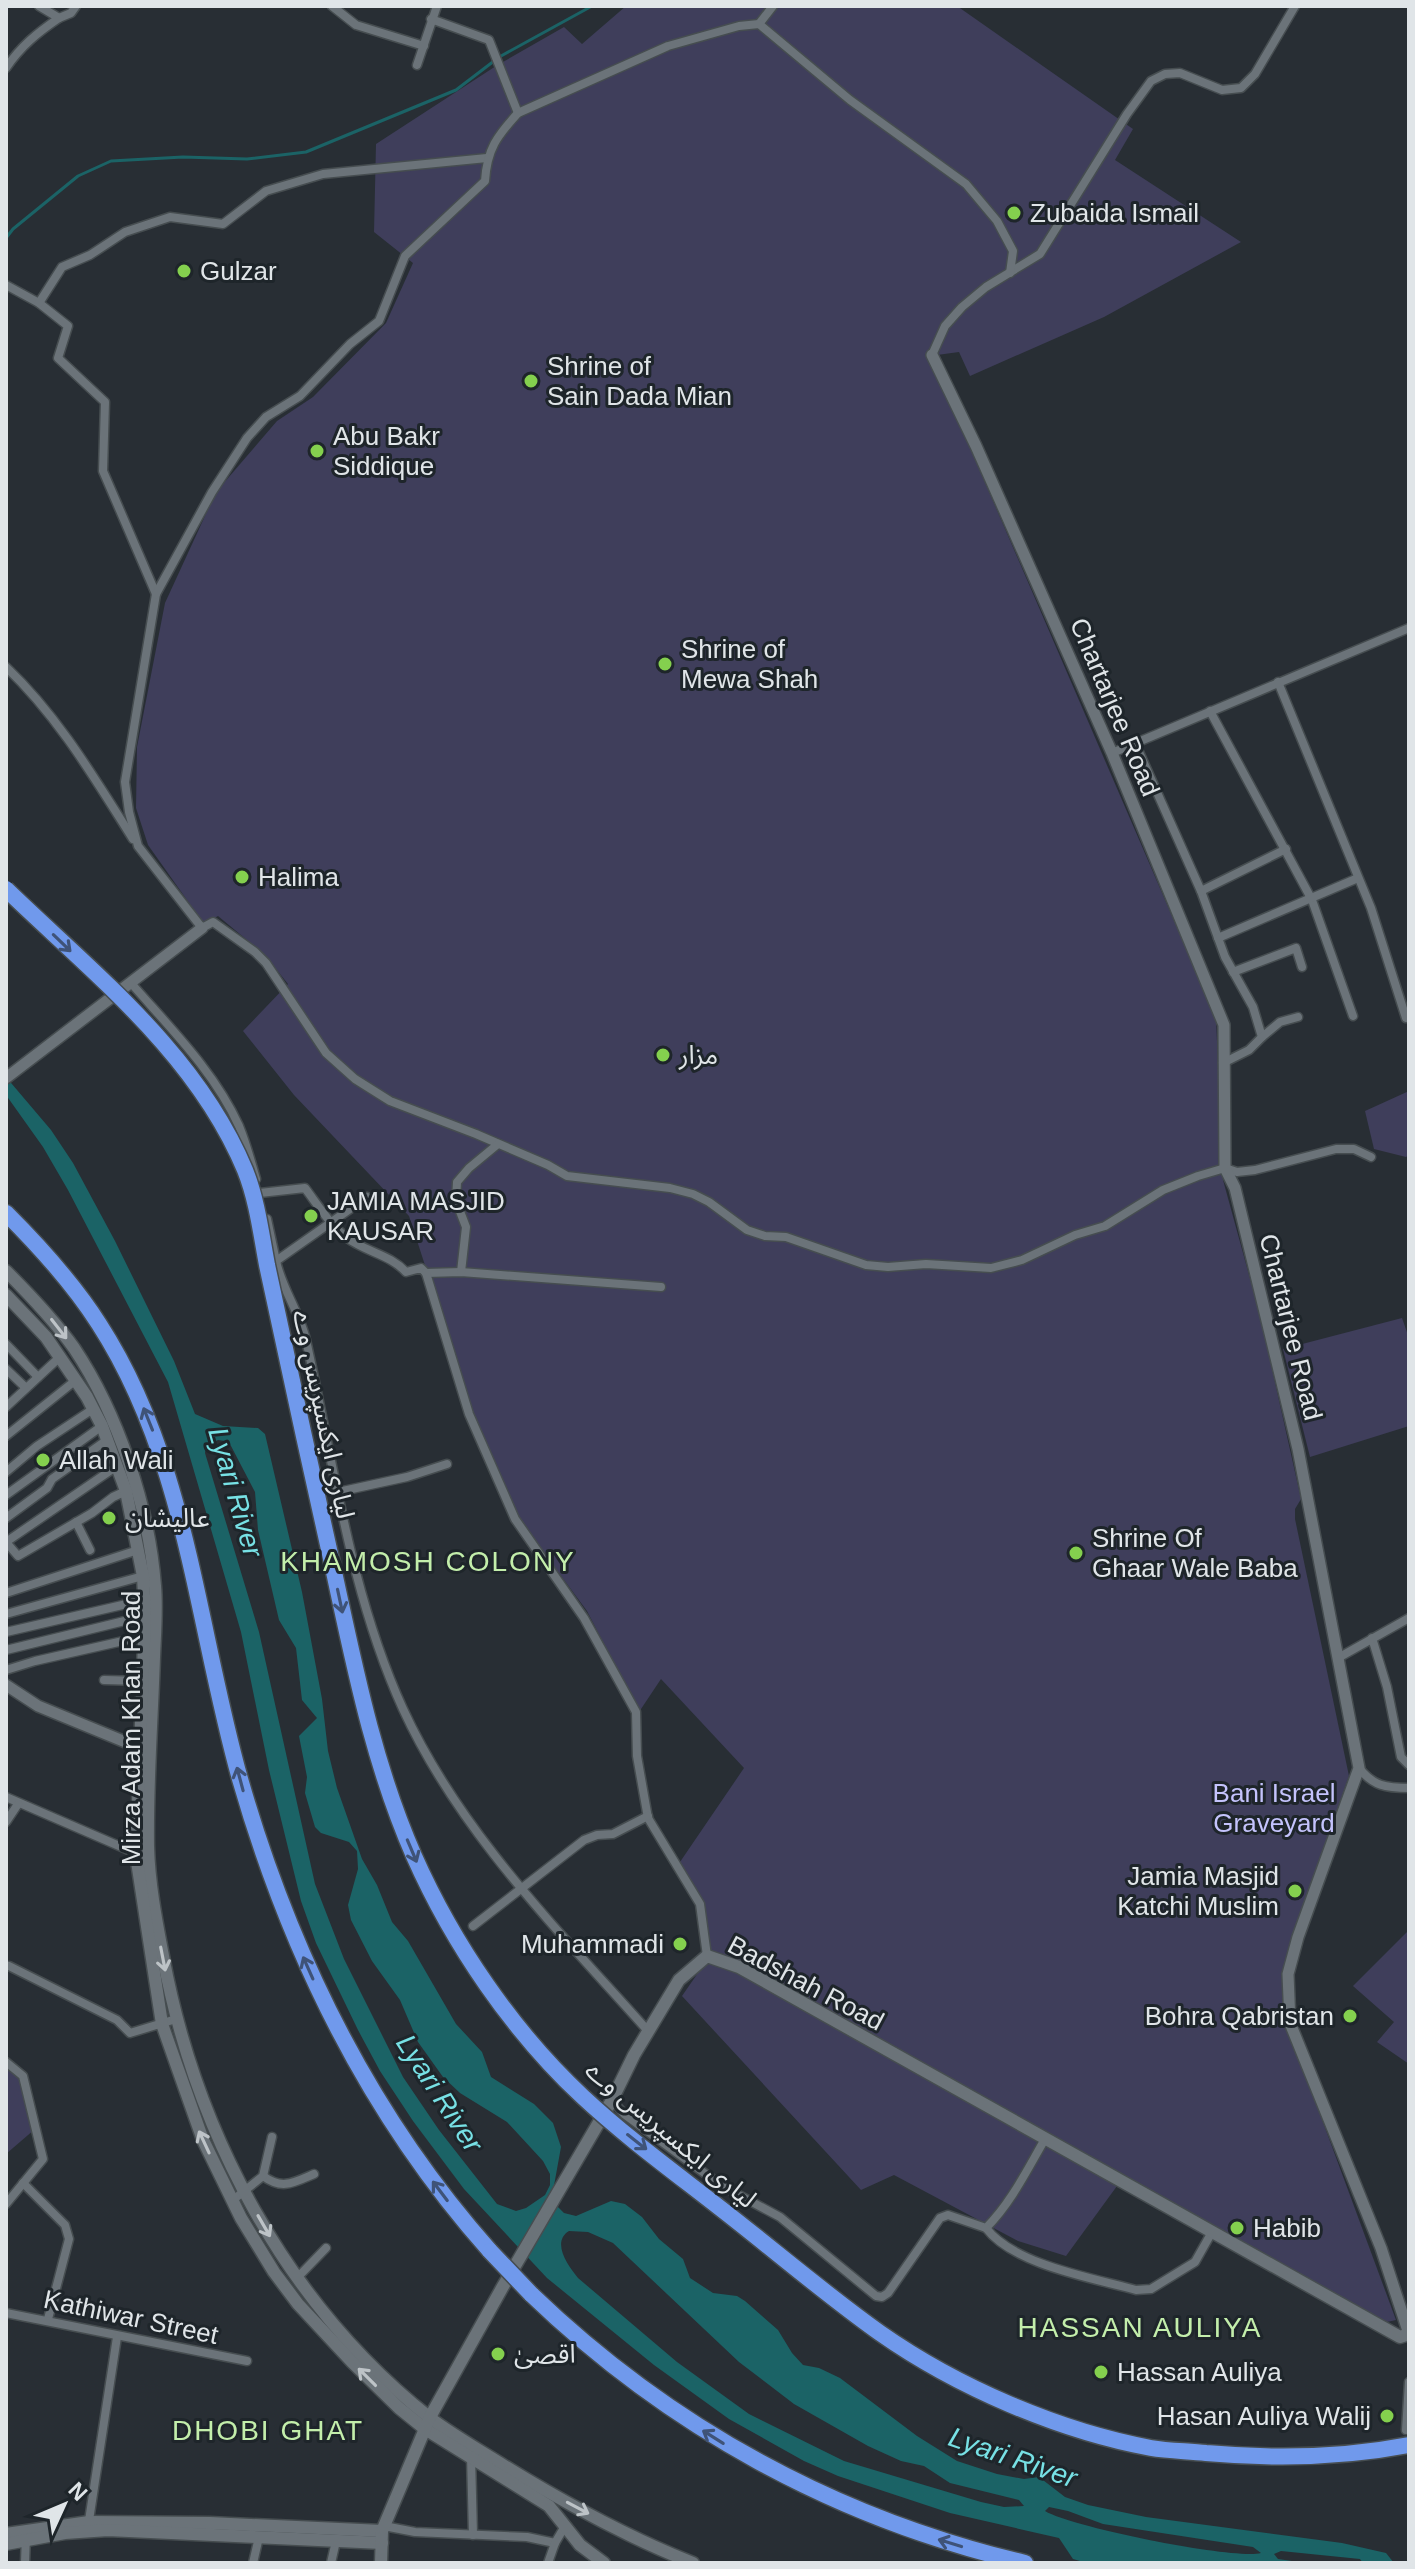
<svg xmlns="http://www.w3.org/2000/svg" width="1415" height="2569" viewBox="0 0 1415 2569" font-family="Arial,'Noto Sans Arabic',sans-serif">
	<style>
		.green { fill: #3f3e5b }
		.water { fill: #1b6366; fill-rule: evenodd }
		.lines { fill: none; stroke-linecap: round; stroke-linejoin: round }
		.stream { stroke: #1b6366; stroke-width: 3 }
		.minor-casing { stroke: #464d50; stroke-width: 11 }
		.tertiary-casing { stroke: #464d50; stroke-width: 14 }
		.secondary-casing { stroke: #464d50; stroke-width: 15 }
		.motorway-casing { stroke: #464d50; stroke-width: 19 }
		.minor { stroke: #6b7379; stroke-width: 8 }
		.tertiary { stroke: #6b7379; stroke-width: 11 }
		.secondary { stroke: #6b7379; stroke-width: 12 }
		.motorway { stroke: #7099ec; stroke-width: 16 }
		.motorway-bridge-casing { stroke: #464d50; stroke-width: 19; stroke-linecap: butt }
		.motorway-bridge { stroke: #7099ec; stroke-width: 16 }
		.oneway { stroke: #3f5378 }
		.oneway2 { stroke: #bdc3c7 }
		.poi-dot { fill: #84d04e; stroke: #1e252a; stroke-width: 3 }
		.labels { text-anchor: middle; stroke-width: 6; stroke-linejoin: round; paint-order: stroke }
		.poi-label { font-size: 26px; fill: #e0e5e8; stroke: #1e252a; text-anchor: start }
		.street-label { font-size: 26px; fill: #e0e5e8; stroke: #1e252a }
		.park-label { font-size: 26px; fill: #c4c3fc; stroke: #1e252a }
		.water-label { font-size: 28px; font-style: italic; fill: #77e1e5; stroke: #1e252a }
		.neighbourhood-label { font-size: 28px; letter-spacing: 2px; fill: #c3eeab; stroke: #1e252a }
	</style>
	<rect width="100%" height="100%" fill="#282e34"/>
	<g class="green">
		<path d="M626 6H957L1133 129 1115 160 1241 242 1104 317 970 376 959 352 937 355 946 392 1216 1018 1223 1180 1260 1315 1301 1499 1295 1509V1519L1349 1776 1292 1937 1286 1972V2022L1396 2320 1387 2322 1117 2186 1066 2256 1018 2241 894 2175 861 2190 682 1996 702 1967 710 1963 705 1905 680 1862 744 1768 661 1679 639 1712 587 1611 522 1523 473 1413 409 1216 294 1095 243 1031 288 984 264 954 218 916 204 924 148 845 136 808 137 747 165 603 216 492 277 421 313 397 386 323 413 263 374 232 376 144 496 66 564 27 582 44Z"/>
		<path d="M1409 1091V1155L1406 1157 1374 1149 1365 1111Z"/>
		<path d="M1402 1318 1409 1338V1426L1310 1457 1283 1349Z"/>
		<path d="M1409 1930V2064L1377 2042 1394 2022 1353 1986Z"/>
		<path d="M6 2070H13L23 2076 35 2129 6 2154Z"/>
	</g>
	<path class="water" d="M6 1077 51 1130 73 1163 115 1241 174 1361 195 1414 223 1426 258 1428 265 1434 302 1592 322 1699 328 1751 337 1788 362 1859 377 1885 392 1922 408 1941 456 2024 482 2052 491 2077 534 2104 553 2123 561 2147 553 2191 555 2204 564 2213 576 2216 611 2201 625 2204 642 2217 659 2239 683 2259 690 2278 713 2293 737 2296 745 2301 778 2330 792 2353 803 2365 819 2368 840 2378 917 2436 957 2461 997 2474 1024 2479 1039 2477 1065 2497 1088 2505 1146 2517 1342 2543 1386 2553 1394 2563H1363L1360 2559 1281 2551 1274 2554 1278 2559 1306 2563H1087L1073 2559 1059 2538 950 2513 838 2476 804 2461 729 2419 654 2365 547 2278 464 2189 413 2121 380 2071 358 2030 316 1943 301 1901 269 1770 241 1632 168 1382 68 1190 43 1147 6 1095ZM218 1440 225 1441 231 1446 255 1492 258 1530 279 1620 296 1648 302 1700 317 1718 299 1736 307 1777 305 1793 315 1827 321 1833 349 1842 357 1851 358 1869 348 1905 351 1920 372 1961 400 2000 418 2042 443 2077 460 2093 507 2122 543 2161 550 2174V2185L545 2195 526 2208 516 2211 497 2204 439 2130 403 2077 344 1959 315 1884 259 1632 205 1453 206 1446ZM569 2231 588 2232 613 2243 739 2362 794 2404 868 2446 901 2461 924 2466 950 2483 1019 2500 1024 2506 1004 2507 981 2502 844 2461 749 2414 677 2362 578 2278C568 2266 551 2242 569 2231ZM1049 2507 1068 2511 1103 2524 1253 2547 1261 2553C1234 2560 1071 2527 1045 2511Z"/>
	<g class="lines">
		<g class="stream">
			<path d="M501 56 592 6"/>
			<path d="M6 238 13 229 78 176 111 161 183 157 247 159 306 152 456 90 494 61"/>
		</g>
		<g class="minor-casing">
			<g id="minor">
				<path d="M332 6 356 25 424 46"/>
				<path d="M59 18 71 13 76 6"/>
				<path d="M431 19 489 40 518 113"/>
				<path d="M759 24 773 6"/>
				<path d="M417 65 437 6"/>
				<path d="M6 68C21 46 37 33 59 18L39 6"/>
				<path d="M6 285 39 303 68 326 58 358 105 402 103 471 156 594 125 782 129 812 138 846 202 928 213 922 255 952 266 963 326 1053 355 1079 390 1101 476 1134 548 1165 567 1176 670 1188 693 1194 709 1202 747 1230 765 1236 786 1237 866 1265 888 1267 926 1264 991 1268 1022 1260 1075 1235 1105 1226 1163 1190 1198 1176 1225 1168 1237 1172 1255 1170 1336 1149H1354L1371 1157"/>
				<path d="M39 303 62 267 90 255 125 232 170 217 223 224 266 191 323 174 487 158"/>
				<path d="M932 355 945 326 962 307 986 287 1040 254 1127 114 1151 81 1165 74 1180 73 1222 90 1241 88 1255 74 1295 6"/>
				<path d="M156 594 212 492 247 438 266 417 300 396 350 344 379 321 405 256 485 181C487 149 497 136 518 113L668 46 739 26 759 24 850 100 966 184 997 221 1013 251 1010 273"/>
				<path d="M6 667C58 716 95 779 133 839"/>
				<path d="M1278 682 1371 908 1406 1018"/>
				<path d="M1210 711 1312 900 1353 1016"/>
				<path d="M1135 743 1201 891 1225 957 1253 1007 1262 1037 1249 1050 1223 1063"/>
				<path d="M1112 753 1409 628"/>
				<path d="M1201 891 1286 849"/>
				<path d="M1218 938 1358 878"/>
				<path d="M1233 972 1296 948 1302 967"/>
				<path d="M131 983C170 1028 214 1071 239 1126 246 1143 251 1161 256 1179"/>
				<path d="M1262 1037 1280 1022 1298 1017"/>
				<path d="M260 1193 305 1188C320 1208 335 1233 357 1244 375 1254 392 1257 406 1272L421 1268 426 1273 461 1272 661 1287"/>
				<path d="M367 1197 276 1261C282 1289 300 1313 306 1340 334 1464 350 1593 403 1709 460 1833 559 1931 648 2031"/>
				<path d="M267 1219 276 1261"/>
				<path d="M461 1272 466 1227 456 1201 457 1182 469 1168 498 1144"/>
				<path d="M426 1273 469 1414 515 1519 584 1618 636 1712 637 1756 648 1818 700 1904 707 1956"/>
				<path d="M6 1344 38 1377"/>
				<path d="M6 1369 26 1388"/>
				<path d="M6 1407 61 1356"/>
				<path d="M6 1436 76 1380"/>
				<path d="M6 1472 37 1446 93 1409"/>
				<path d="M338 1492 407 1477 447 1464"/>
				<path d="M6 1495 102 1426"/>
				<path d="M6 1518 47 1488 52 1479 107 1440"/>
				<path d="M76 1522 90 1550"/>
				<path d="M6 1542 18 1556 92 1513 113 1497 126 1491"/>
				<path d="M6 1542 117 1466"/>
				<path d="M6 1593 138 1550"/>
				<path d="M6 1614 143 1576"/>
				<path d="M6 1632 144 1600"/>
				<path d="M1372 1638 1387 1687 1401 1757 1409 1765"/>
				<path d="M6 1650 145 1616"/>
				<path d="M1338 1658 1409 1618"/>
				<path d="M6 1670 35 1661 145 1636"/>
				<path d="M104 1680 141 1681"/>
				<path d="M1359 1768C1373 1786 1386 1788 1409 1788"/>
				<path d="M6 1797 140 1855"/>
				<path d="M6 1822 18 1804"/>
				<path d="M473 1926 584 1840 597 1835 613 1834 648 1816"/>
				<path d="M9 1966 117 2020 130 2033 176 2019"/>
				<path d="M6 2062 23 2076 43 2159 6 2204"/>
				<path d="M612 2100 624 2114 722 2186 780 2217 876 2296 882 2297 888 2293 940 2218 948 2215 986 2228C1011 2203 1027 2170 1045 2139"/>
				<path d="M263 2176C282 2190 293 2183 314 2174"/>
				<path d="M23 2183 65 2225 69 2239 48 2319"/>
				<path d="M233 2200 263 2176 272 2137"/>
				<path d="M986 2228C1014 2265 1093 2278 1136 2290L1151 2289 1195 2262 1212 2232"/>
				<path d="M297 2278 326 2248"/>
				<path d="M6 2313 247 2361"/>
				<path d="M1406 2430 1409 2382"/>
				<path d="M471 2456 473 2535"/>
				<path d="M384 2526 415 2532 527 2537 555 2543"/>
				<path d="M88 2527 117 2337"/>
				<path d="M25 2563 26 2535"/>
				<path d="M253 2563 259 2537"/>
				<path d="M331 2563 336 2541"/>
				<path d="M548 2563 555 2543 565 2526"/>
			</g>
		</g>
		<g class="tertiary-casing">
			<g id="tertiary">
				<path d="M932 355 976 446 1112 753 1224 1025 1225 1168 1235 1188 1298 1449 1359 1768 1298 1937 1288 1974 1290 2023 1381 2248 1409 2334"/>
				<path d="M6 1078 202 928"/>
				<path d="M6 1685 38 1706 140 1748"/>
			</g>
		</g>
		<g class="secondary-casing">
			<g id="secondary">
				<path d="M6 1271C30 1295 54 1320 74 1348 118 1414 149 1507 155 1586 157 1609 155 1633 154 1657 152 1720 147 1783 148 1846 149 1883 156 1920 163 1956 196 2134 286 2304 430 2418 453 2435 479 2450 503 2465 563 2502 627 2537 693 2563"/>
				<path d="M6 1295 46 1337 87 1397 102 1426 126 1491 143 1576 145 1616 136 1855 162 2024 203 2140 241 2218 274 2272 298 2304 352 2362 399 2408 425 2429 549 2506 580 2545 604 2563"/>
				<path d="M6 2534 89 2522 210 2523 382 2531"/>
				<path d="M6 2544 65 2533 108 2530 382 2543"/>
				<path d="M381 2563 382 2531 430 2417 502 2288 612 2100 634 2055 679 1980 707 1956 739 1967 1400 2337 1409 2334"/>
			</g>
		</g>
		<g class="motorway-casing">
			<g id="motorway">
				<path d="M6 1213C40 1247 73 1283 99 1324 187 1460 197 1627 240 1779 290 1953 369 2115 490 2251"/>
				<path d="M531 2294C669 2427 837 2519 1025 2563"/>
			</g>
		</g>
		<use href="#minor" class="minor"/>
		<use href="#tertiary" class="tertiary"/>
		<use href="#secondary" class="secondary"/>
		<use href="#motorway" class="motorway"/>
		<g class="motorway-bridge-casing">
			<g id="motorway-bridge">
				<path d="M6 889C94 974 197 1054 245 1170 257 1200 261 1233 267 1265 289 1367 311 1470 334 1572 355 1669 374 1765 414 1856 453 1944 513 2032 583 2097 626 2137 674 2172 720 2208 773 2249 825 2294 880 2333 957 2387 1059 2431 1151 2448 1169 2451 1188 2451 1206 2453 1274 2459 1342 2458 1409 2445"/>
				<path d="M490 2251 531 2294"/>
			</g>
		</g>
		<use href="#motorway-bridge" class="motorway-bridge"/>
	</g>
	<defs><path id="oneway-shaft" d="M-6 0H5M1.5-3L5.5 0L1.5 3" fill="none" stroke-width="1.6" stroke-linecap="round" stroke-linejoin="round" transform="scale(2)"/></defs>
	<g class="oneway">
		<use href="#oneway-shaft" transform="translate(62 943) rotate(44)"/>
		<use href="#oneway-shaft" transform="translate(148 1419) rotate(-112)"/>
		<use href="#oneway-shaft" transform="translate(340 1601) rotate(78)"/>
		<use href="#oneway-shaft" transform="translate(240 1779) rotate(-105)"/>
		<use href="#oneway-shaft" transform="translate(412 1851) rotate(67)"/>
		<use href="#oneway-shaft" transform="translate(308 1968) rotate(-114)"/>
		<use href="#oneway-shaft" transform="translate(637 2142) rotate(38)"/>
		<use href="#oneway-shaft" transform="translate(440 2191) rotate(-127)"/>
		<use href="#oneway-shaft" transform="translate(713 2437) rotate(-148)"/>
		<use href="#oneway-shaft" transform="translate(950 2543) rotate(-163)"/>
	</g>
	<g class="oneway2">
		<use href="#oneway-shaft" transform="translate(59 1329) rotate(52)"/>
		<use href="#oneway-shaft" transform="translate(163 1959) rotate(79)"/>
		<use href="#oneway-shaft" transform="translate(204 2142) rotate(-115)"/>
		<use href="#oneway-shaft" transform="translate(264 2226) rotate(60)"/>
		<use href="#oneway-shaft" transform="translate(367 2377) rotate(-135)"/>
		<use href="#oneway-shaft" transform="translate(578 2508) rotate(28)"/>
	</g>
	<g class="poi-dot">
		<circle cx="1014" cy="213" r="8"/>
		<circle cx="184" cy="271" r="8"/>
		<circle cx="531" cy="381" r="8"/>
		<circle cx="317" cy="451" r="8"/>
		<circle cx="665" cy="664" r="8"/>
		<circle cx="242" cy="877" r="8"/>
		<circle cx="663" cy="1055" r="8"/>
		<circle cx="311" cy="1216" r="8"/>
		<circle cx="43" cy="1460" r="8"/>
		<circle cx="109" cy="1518" r="8"/>
		<circle cx="1076" cy="1553" r="8"/>
		<circle cx="1295" cy="1891" r="8"/>
		<circle cx="680" cy="1944" r="8"/>
		<circle cx="1350" cy="2016" r="8"/>
		<circle cx="1237" cy="2228" r="8"/>
		<circle cx="498" cy="2354" r="8"/>
		<circle cx="1101" cy="2372" r="8"/>
		<circle cx="1387" cy="2416" r="8"/>
	</g>
	<g class="labels">
		<g class="poi-label">
			<text x="1030" y="222">Zubaida Ismail</text>
			<text x="200" y="280">Gulzar</text>
			<text x="547" y="375">Shrine of<tspan x="547" dy="30">Sain Dada Mian</tspan></text>
			<text x="333" y="445">Abu Bakr<tspan x="333" dy="30">Siddique</tspan></text>
			<text x="681" y="658">Shrine of<tspan x="681" dy="30">Mewa Shah</tspan></text>
			<text x="258" y="886">Halima</text>
			<text x="679" y="1064">مزار</text>
			<text x="327" y="1210">JAMIA MASJID<tspan x="327" dy="30">KAUSAR</tspan></text>
			<text x="59" y="1469">Allah Wali</text>
			<text x="125" y="1527">عالیشان</text>
			<text x="1092" y="1547">Shrine Of<tspan x="1092" dy="30">Ghaar Wale Baba</tspan></text>
			<text x="1279" y="1885" text-anchor="end">Jamia Masjid<tspan x="1279" dy="30">Katchi Muslim</tspan></text>
			<text x="664" y="1953" text-anchor="end">Muhammadi</text>
			<text x="1334" y="2025" text-anchor="end">Bohra Qabristan</text>
			<text x="1253" y="2237">Habib</text>
			<text x="514" y="2363">اقصیٰ</text>
			<text x="1117" y="2381">Hassan Auliya</text>
			<text x="1371" y="2425" text-anchor="end">Hasan Auliya Walij</text>
		</g>
		<g class="street-label">
			<text transform="translate(1115 707) rotate(67)" y="9">Chartarjee Road</text>
			<text transform="translate(1291 1327) rotate(76)" y="9">Chartarjee Road</text>
			<text transform="translate(324 1414) rotate(78)" y="9">لیاری ایکسپریس وے</text>
			<text transform="translate(131 1728) rotate(-90)" y="9">Mirza Adam Khan Road</text>
			<text transform="translate(806 1983) rotate(28)" y="9">Badshah Road</text>
			<text transform="translate(671 2134) rotate(40)" y="9">لیاری ایکسپریس وے</text>
			<text transform="translate(131 2317) rotate(12)" y="9">Kathiwar Street</text>
		</g>
		<g class="park-label">
			<text x="1274" y="1802">Bani Israel<tspan x="1274" dy="30">Graveyard</tspan></text>
		</g>
		<g class="water-label">
			<text transform="translate(236 1492) rotate(74)" y="10">Lyari River</text>
			<text transform="translate(440 2093) rotate(57)" y="10">Lyari River</text>
			<text transform="translate(1013 2457) rotate(19)" y="10">Lyari River</text>
		</g>
		<g class="neighbourhood-label">
			<text x="428" y="1571">KHAMOSH COLONY</text>
			<text x="1140" y="2337">HASSAN AULIYA</text>
			<text x="268" y="2440">DHOBI GHAT</text>
		</g>
	</g>
	<rect width="1415" height="2569" fill="none" stroke="#e0e5e8" stroke-width="16"/>
	<g transform="translate(64 2505) rotate(46)" stroke="#1e252a" stroke-width="6" paint-order="stroke">
	<path d="M0-6L14 30L0 20L-14 30Z" fill="#e0e5e8"/>
	<text y="-12" font-size="22" font-weight="bold" text-anchor="middle" fill="#e0e5e8">N</text>
	</g>
</svg>
